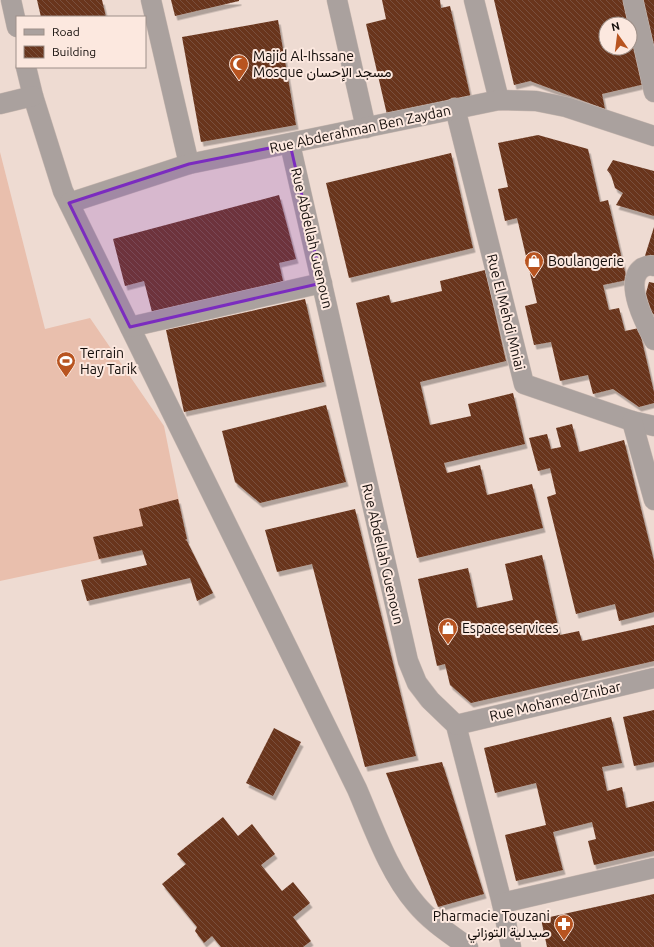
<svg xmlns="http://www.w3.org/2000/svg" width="654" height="947" viewBox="0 0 654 947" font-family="Ubuntu,Vazirmatn,sans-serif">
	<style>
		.garden { fill: #e9bfad }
		.building { fill: url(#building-back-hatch); fill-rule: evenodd; filter: url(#shadow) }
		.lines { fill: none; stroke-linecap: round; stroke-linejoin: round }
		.street-casing { stroke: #cbbab2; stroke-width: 21 }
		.street { stroke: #aaa19e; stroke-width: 20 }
		.marked { fill: #7b2cbf; fill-opacity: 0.2; stroke: #7b2cbf; stroke-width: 3; stroke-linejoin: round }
		.labels { text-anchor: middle; stroke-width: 4; stroke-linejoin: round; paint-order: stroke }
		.poi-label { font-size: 14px; fill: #120c09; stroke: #fce8df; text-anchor: start }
		.street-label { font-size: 14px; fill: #120c09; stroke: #fce8df }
	</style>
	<defs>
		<pattern id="building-back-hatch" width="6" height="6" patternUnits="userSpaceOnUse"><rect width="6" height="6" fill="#69361e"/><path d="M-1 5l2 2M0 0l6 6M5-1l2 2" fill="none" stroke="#79503c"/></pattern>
		<filter id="shadow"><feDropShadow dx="2.5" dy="4.5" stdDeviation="0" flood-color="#0004"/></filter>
	</defs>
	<rect width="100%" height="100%" fill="#eedbd2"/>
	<path class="garden" d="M0 152 45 329 90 318 164 426 187 541 0 581Z"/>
	<g class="building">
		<path d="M37 0H102L106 17H41Z"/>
		<path d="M171 0H239V1L175 16Z"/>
		<path d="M382 0H440L441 8 450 6 471 99 388 119 366 24 386 19Z"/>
		<path d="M494 0H626L645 84 602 94 605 109 530 81 514 85ZM606 24H630V48H606Z"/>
		<path d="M642 0H654V48Z"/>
		<path d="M278 20 296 125 201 142 182 37Z"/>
		<path d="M538 135 588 149 600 202 608 200 627 280 603 285 609 310 619 308 625 331 639 328 654 392V403L639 407 613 389 593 394 588 375 560 381 551 342 534 345 525 306 537 303 517 218 505 221 498 189 508 187 498 143Z"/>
		<path d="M451 153 473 248 349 278 326 183Z"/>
		<path d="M613 160 654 171V216L616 205 623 193 615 188 611 175 607 170Z"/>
		<path d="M279 195 296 259 279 263 283 281 153 316 144 281 125 286 113 239Z"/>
		<path d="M654 227V261L644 259Z"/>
		<path d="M485 270 506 361 420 382 430 425 471 416 468 404 513 393 525 444 444 463 447 473 480 465 487 495 532 484 543 528 417 558 356 303 389 295 391 303 442 291 440 281Z"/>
		<path d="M649 282 654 283V314L641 311Z"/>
		<path d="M305 299 324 382 184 412 166 330Z"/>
		<path d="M326 405 346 482 260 503 235 482 222 431Z"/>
		<path d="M572 424 579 452 624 440 654 561V612L619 621 615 604 576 614 547 497 556 494 550 468 538 471 529 438 547 434 551 449 561 447 556 428Z"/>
		<path d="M178 499 187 539 185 540 187 541 213 593 197 601 190 578 87 601 81 580 147 565 142 550 99 559 93 537 143 526 139 509Z"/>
		<path d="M355 509 416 756 365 767 312 564 277 572 265 530Z"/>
		<path d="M542 555 560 635 579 631 582 641 654 625V661L471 703 450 685 445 664 437 666 418 579 468 568 477 608 513 600 505 564Z"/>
		<path d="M654 710V762L634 766 623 717Z"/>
		<path d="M611 717 622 763 602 767 607 791 622 787 626 808 654 801V851L594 865 588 841 596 839 592 822 553 832 563 870 516 881 505 835 546 825 536 783 495 793 484 748Z"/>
		<path d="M274 728 301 742 273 796 246 783Z"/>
		<path d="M442 762 484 894 438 907 386 773Z"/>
		<path d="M223 817 238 836 252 824 275 854 261 865 282 891 293 882 310 903 293 917 311 941 303 947H221L212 936 204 943 195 931 197 927 162 884 186 864 177 854Z"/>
		<path d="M654 894V947H547L541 919Z"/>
	</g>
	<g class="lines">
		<g class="street-casing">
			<g id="street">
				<path d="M11 0 17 27"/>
				<path d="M151 0 189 164"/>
				<path d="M337 0 366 128"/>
				<path d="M474 0 499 100"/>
				<path d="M633 0 654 92"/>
				<path d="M26 67 33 96 63 191 357 789C373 826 389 873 416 904 430 921 450 934 468 947"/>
				<path d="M0 104 33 96"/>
				<path d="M455 108 524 384 632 421 654 426"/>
				<path d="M290 144 408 661 417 683 430 700 456 725 502 903 511 947"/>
				<path d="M69 203 189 164 499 100 536 101 566 107 654 136"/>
				<path d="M654 266C650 265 646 266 642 268 623 282 646 325 654 340"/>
				<path d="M130 327 322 283"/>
				<path d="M632 421 654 500"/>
				<path d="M456 725 654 678"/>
				<path d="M502 903 654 868"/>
			</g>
		</g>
		<use href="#street" class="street"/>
	</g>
	<path class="marked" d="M290 144 322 283 130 327 69 203 189 164Z"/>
	<defs>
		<g id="mosque-pin" transform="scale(1)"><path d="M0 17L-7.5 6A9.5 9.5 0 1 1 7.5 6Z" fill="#b85420" stroke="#fce8df"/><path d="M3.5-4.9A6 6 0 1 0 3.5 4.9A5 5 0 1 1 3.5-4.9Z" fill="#fff"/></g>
		<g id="shop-pin" transform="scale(1)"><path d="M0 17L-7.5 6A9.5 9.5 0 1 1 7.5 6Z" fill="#b85420" stroke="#fce8df"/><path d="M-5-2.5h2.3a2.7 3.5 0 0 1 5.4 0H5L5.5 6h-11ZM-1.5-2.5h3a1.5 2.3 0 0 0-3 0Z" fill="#fff"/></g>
		<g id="stadium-pin" transform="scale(1)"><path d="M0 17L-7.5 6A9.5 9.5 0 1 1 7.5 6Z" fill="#b85420" stroke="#fce8df"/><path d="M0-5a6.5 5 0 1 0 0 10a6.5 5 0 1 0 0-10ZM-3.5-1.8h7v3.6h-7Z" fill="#fff"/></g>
		<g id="pharmacy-pin" transform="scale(1)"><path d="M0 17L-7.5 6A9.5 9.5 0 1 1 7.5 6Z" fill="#b85420" stroke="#fce8df"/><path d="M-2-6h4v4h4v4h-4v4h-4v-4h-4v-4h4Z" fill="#fff"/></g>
	</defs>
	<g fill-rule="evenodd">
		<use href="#mosque-pin" x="239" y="64"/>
		<use href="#shop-pin" x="534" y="261"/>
		<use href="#stadium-pin" x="66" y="361"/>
		<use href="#shop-pin" x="448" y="628"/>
		<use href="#pharmacy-pin" x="564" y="924"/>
	</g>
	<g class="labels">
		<g class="poi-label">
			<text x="253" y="61">Majid Al-Ihssane<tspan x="253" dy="16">Mosque مسجد الإحسان</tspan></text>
			<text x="548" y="266">Boulangerie</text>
			<text x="80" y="358">Terrain<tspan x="80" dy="16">Hay Tarik</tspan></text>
			<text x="462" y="633">Espace services</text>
			<text x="550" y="921" text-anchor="end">Pharmacie Touzani<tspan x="550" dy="16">صيدلية التوزاني</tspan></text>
		</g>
		<g class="street-label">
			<text transform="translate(360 129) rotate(-12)" y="5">Rue Abderahman Ben Zaydan</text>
			<text transform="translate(312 238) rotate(77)" y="5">Rue Abdellah Guenoun</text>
			<text transform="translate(506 312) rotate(76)" y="5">Rue El Mehdi Mniai</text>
			<text transform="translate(383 554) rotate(77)" y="5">Rue Abdellah Guenoun</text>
			<text transform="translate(555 701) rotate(-13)" y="5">Rue Mohamed Znibar</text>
		</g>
	</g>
	<rect x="16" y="16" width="130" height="52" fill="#fce8df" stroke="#9e9089"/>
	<rect x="24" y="29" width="20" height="6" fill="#aaa19e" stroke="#9e9089"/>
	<text x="52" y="36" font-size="12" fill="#120c09">Road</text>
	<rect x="24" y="46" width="20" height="12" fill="url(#building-back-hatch)" stroke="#9e9089"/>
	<text x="52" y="56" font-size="12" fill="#120c09">Building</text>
	<g transform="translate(618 36) rotate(346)"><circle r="19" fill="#fce8df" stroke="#9e9089"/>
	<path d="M0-3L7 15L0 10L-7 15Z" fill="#b85420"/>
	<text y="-6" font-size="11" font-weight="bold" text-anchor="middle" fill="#120c09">N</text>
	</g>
</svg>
